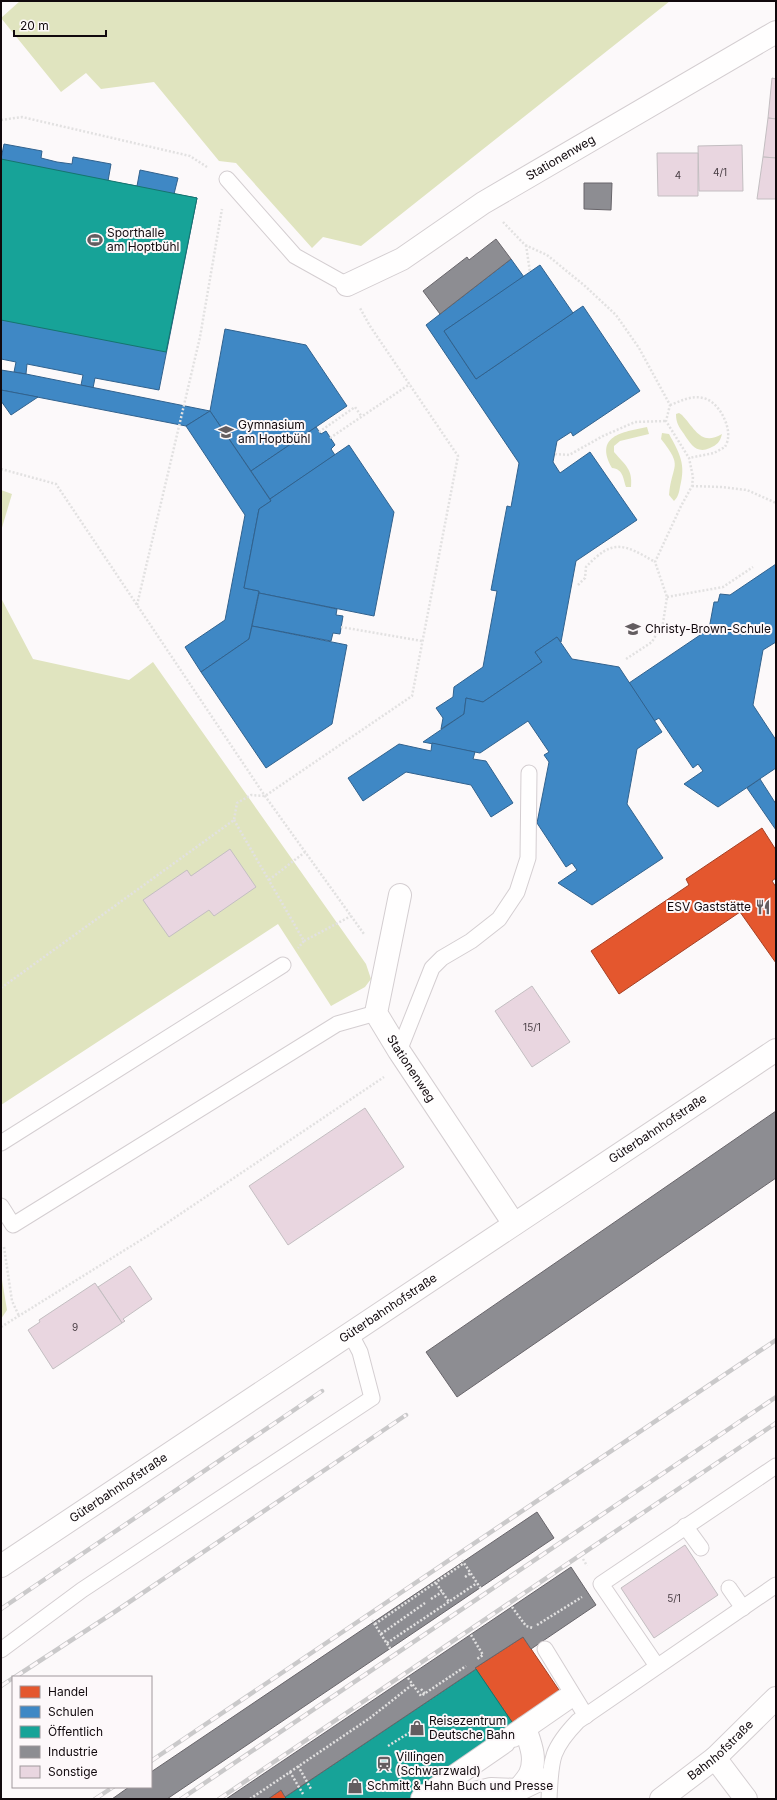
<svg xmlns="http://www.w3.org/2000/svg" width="777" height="1800" viewBox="0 0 777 1800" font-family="Inter,sans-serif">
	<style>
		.green { fill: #e0e4bf }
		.shops { fill: #e4572e; stroke: #a54024 }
		.schools { fill: #3f88c5; stroke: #31628e }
		.public { fill: #17a398; stroke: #15756e }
		.industry { fill: #8d8d92; stroke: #68656a }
		.building { fill: #e9d6e0; stroke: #c3bec1 }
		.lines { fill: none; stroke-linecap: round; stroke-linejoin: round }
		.service-casing { stroke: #d4ced1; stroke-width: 17 }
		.pedestrian-casing { stroke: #d4ced1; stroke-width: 24 }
		.minor-casing { stroke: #d4ced1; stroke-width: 24 }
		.tertiary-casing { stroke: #d4ced1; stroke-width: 24 }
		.path { stroke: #e2e1e1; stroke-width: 2.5; stroke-dasharray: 2 2; stroke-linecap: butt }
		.service { stroke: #fffefe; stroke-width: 15 }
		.pedestrian { stroke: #fffefe; stroke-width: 22 }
		.minor { stroke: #fffefe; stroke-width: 22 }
		.tertiary { stroke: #fffefe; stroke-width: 22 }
		.rail-casing { stroke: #cac9ca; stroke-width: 4.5 }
		.rail { stroke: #fdf8fa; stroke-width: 3; stroke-dasharray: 9; stroke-linecap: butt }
		.labels { text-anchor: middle; stroke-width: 4; stroke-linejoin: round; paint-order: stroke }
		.number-label { font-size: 10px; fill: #473c42 }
		.street-label { font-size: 12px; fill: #11090d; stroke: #fdf8fa }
		.poi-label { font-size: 12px; fill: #11090d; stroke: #fdf8fa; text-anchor: start }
	</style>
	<rect width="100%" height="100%" fill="#fcf9fa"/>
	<g class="green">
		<path d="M20 1H670L361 246 323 237 312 248 236 163 219 161 154 82 101 89 86 73 61 92 1 18Z"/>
		<path d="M679 413 682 415C696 430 701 446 722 434 720 442 717 445 710 448 697 454 691 445 684 434 679 427 676 423 676 414Z"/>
		<path d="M647 427 649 434 620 441 614 446V452C625 465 633 469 631 487H626C623 478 623 469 612 468 594 436 622 432 647 427Z"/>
		<path d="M662 433 669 434C680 454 686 464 680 487 679 493 678 497 674 501L669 495C672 463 684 468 661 439Z"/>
		<path d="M1 490 12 494 1 531Z"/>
		<path d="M1 598 33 659 129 680 153 662 366 964 371 979 365 987 331 1006 278 924 1 1105Z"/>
		<path d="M1 1274 7 1310 1 1319Z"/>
	</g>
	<g class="shops">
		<path d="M762 828 776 850V878L772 881 776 887V963L740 912 619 994 591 951 689 885 686 879Z"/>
		<path d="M523 1637 561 1693 514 1725 475 1668Z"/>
		<path d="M281 1790 287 1799H268Z"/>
	</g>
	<g class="schools">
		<path d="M4 144 42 151 41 158 57 162 72 164 73 157 111 164 108 181 137 186 140 170 178 178 174 194 197 198 159 390 95 378 93 388 81 385 83 375 27 364 26 374 14 372 16 362 1 359V159Z"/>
		<path d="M511 259 524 277 444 331 476 379 583 306 640 391 573 436 571 432 557 441 553 462 560 473 590 452 637 520 576 561 561 642 557 637 535 652 542 662 483 702 466 698 464 714 441 729 443 718 436 708 453 697 454 687 483 667 497 591 491 590 507 506 511 507 519 463 426 325Z"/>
		<path d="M540 265 573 313 476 379 444 331Z"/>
		<path d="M225 329 306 345 347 406 251 471 210 411Z"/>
		<path d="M1 370 26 374 210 411 186 426 1 390Z"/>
		<path d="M1 390 38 397 11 415 1 401Z"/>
		<path d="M210 411 271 501 259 509 244 588 259 591 249 639 201 672 185 647 225 620 245 515 186 426Z"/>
		<path d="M316 427 321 434 326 431 335 445 331 449 335 455 270 499 251 471Z"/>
		<path d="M349 445 394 512 374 616 259 593V591L244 588 259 509 271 501 270 499Z"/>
		<path d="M776 564V642L763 650 753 705 776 740V768L718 807 684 784 703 771 698 764 693 768 659 718 654 721 629 683 709 629 714 602H718L720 594 730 595Z"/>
		<path d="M259 593 337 609 336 615 343 616 340 634 333 633 331 641 252 626Z"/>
		<path d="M252 626 347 645 332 724 266 768 201 672 249 639Z"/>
		<path d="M557 637 572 659 619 667 662 732 637 749 627 804 663 858 592 905 558 883 577 870 572 863 566 867 537 823 549 762 544 755 549 752 528 721 480 753 423 742 464 714 466 698 483 702 542 662 535 652Z"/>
		<path d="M432 743 475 752 473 759 486 761 513 803 491 817 471 785 406 772 363 801 348 778 399 744 431 751Z"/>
		<path d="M760 779 776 804V830L747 788Z"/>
	</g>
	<g class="public">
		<path d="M1 159 197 198 166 352 1 320Z"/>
		<path d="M476 1669 514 1725 439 1779 410 1799H287L285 1797Z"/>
	</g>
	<g class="industry">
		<path d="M584 183H612L611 210 584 209Z"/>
		<path d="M496 239 511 259 440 314 423 291 467 257 469 260Z"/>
		<path d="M776 1111V1178L457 1397 426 1352Z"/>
		<path d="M537 1512 554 1538 167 1799H112L129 1787H151V1772Z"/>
		<path d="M571 1567 596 1605 531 1649 523 1637 475 1668 476 1669 285 1797 281 1790 268 1799H226Z"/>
	</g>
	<g class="building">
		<path d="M772 78 776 79V119L768 118Z"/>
		<path d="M768 118 776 119V158L763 157Z"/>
		<path d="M742 145 743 191H699L698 146Z"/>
		<path d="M657 153H698V196H658Z"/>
		<path d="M763 157 776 158V199H757Z"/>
		<path d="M230 849 256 887 214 916 209 910 169 937 143 900 187 870 191 876Z"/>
		<path d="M532 986 570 1042 532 1067 495 1011Z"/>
		<path d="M365 1108 404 1167 288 1245 249 1186Z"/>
		<path d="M130 1266 152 1299 123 1319 125 1321 122 1323 98 1287Z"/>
		<path d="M95 1283 122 1323 53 1369 28 1330 40 1322 39 1320Z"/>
		<path d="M685 1545 718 1595 654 1638 621 1588Z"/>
	</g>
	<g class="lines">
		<g class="service-casing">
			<g id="service">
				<path d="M227 179 295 256 347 285"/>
				<path d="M399 1051 432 968 442 958 471 941 499 919 517 892 528 858 529 773"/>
				<path d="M1 1143 283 965"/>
				<path d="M1 1206 13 1225 337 1024 376 1013"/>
				<path d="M685 1526 701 1548"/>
				<path d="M729 1588 743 1608"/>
				<path d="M545 1649 586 1716"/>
				<path d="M1 1650 82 1590 372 1398 360 1352 350 1333"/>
				<path d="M657 1666 601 1584 776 1466"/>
				<path d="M549 1799C551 1760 550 1750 578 1721L776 1585"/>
			</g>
		</g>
		<g class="pedestrian-casing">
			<g id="pedestrian">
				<path d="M513 1736 565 1700"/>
				<path d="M517 1791C521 1786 527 1780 530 1774 537 1758 530 1743 525 1728"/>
				<path d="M423 1798 504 1742"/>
				<path d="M422 1799 462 1796 491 1789 518 1790 541 1779"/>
			</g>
		</g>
		<g class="minor-casing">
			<g id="minor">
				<path id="s1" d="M347 285 402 259 483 203 776 32"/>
				<path id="s2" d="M400 895 376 1013 399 1051 514 1224"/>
				<path id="s3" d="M1 1566 776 1050"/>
				<path d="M715 1758 746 1799"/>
			</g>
		</g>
		<g class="tertiary-casing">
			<g id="tertiary">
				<path id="s4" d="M661 1799 715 1758 776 1698"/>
			</g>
		</g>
		<g class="path">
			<path d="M1 120 22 117 190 156 207 167"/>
			<path d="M503 222 525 245 547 255 585 286 616 315 639 348 670 405 666 421 689 458 693 477 692 486 681 506 655 562 667 597 663 623 652 642 626 659"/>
			<path d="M526 245 530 272"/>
			<path d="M670 405C681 401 692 395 703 398 718 401 730 424 728 438 728 441 726 445 725 447L714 453 689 458"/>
			<path d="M319 432 355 407 362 417"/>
			<path d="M330 438 410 384"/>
			<path d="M555 454 569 455 603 436 635 422 666 421"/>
			<path d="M1 469 56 484 265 796 364 934"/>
			<path d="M692 486 721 487 747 490 776 503"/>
			<path d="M578 585 585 578 586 567C613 538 624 544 655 562"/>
			<path d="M667 597 723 587 753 567"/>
			<path d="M137 605 200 337 222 209"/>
			<path d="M341 627 422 641"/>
			<path d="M234 820 304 941 298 948"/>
			<path d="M269 880 305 852"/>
			<path d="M304 941 351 916"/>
			<path d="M1 988 234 820 237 803 251 795 265 796 412 696 458 456 370 326 360 308"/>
			<path d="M4 1247 12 1301 19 1316"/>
			<path d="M1 1327 149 1235 384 1077"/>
			<path d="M583 1559 587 1566"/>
			<path d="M462 1560 481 1589"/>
			<path d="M465 1577 471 1573"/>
			<path d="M436 1583 449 1602"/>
			<path d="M431 1599 442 1592"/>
			<path d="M512 1607 526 1626 533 1628"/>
			<path d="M372 1620 391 1650"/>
			<path d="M375 1624 464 1563"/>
			<path d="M537 1625 582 1597"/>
			<path d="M381 1634 425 1603"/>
			<path d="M471 1635 483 1655 477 1659"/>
			<path d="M387 1643 477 1583"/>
			<path d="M408 1678 421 1696 466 1666"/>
			<path d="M421 1689 425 1694"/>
			<path d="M388 1746 417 1728"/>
			<path d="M298 1766 311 1789"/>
			<path d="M290 1772 370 1718 413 1684"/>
			<path d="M250 1799 290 1772 303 1794"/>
		</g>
		<use href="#service" class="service"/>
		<use href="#pedestrian" class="pedestrian"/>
		<use href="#minor" class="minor"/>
		<use href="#tertiary" class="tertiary"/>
		<g class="rail-casing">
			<g id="rail">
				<path d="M1 1609 322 1391"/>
				<path d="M15 1677 113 1613 406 1415"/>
				<path d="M1 1686 13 1678"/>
				<path d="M151 1761 776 1340"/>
				<path d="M95 1799 113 1787"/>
				<path d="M181 1799 776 1397"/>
				<path d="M219 1799 776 1423"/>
			</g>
		</g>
		<use href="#rail" class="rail"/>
	</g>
	<defs>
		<g id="stadium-bare" transform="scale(1.2)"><path d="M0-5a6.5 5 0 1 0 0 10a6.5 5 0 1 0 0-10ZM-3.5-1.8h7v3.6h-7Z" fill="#635d60" stroke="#fdf8fa" stroke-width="2.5" paint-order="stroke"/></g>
		<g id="school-bare" transform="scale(1.2)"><path d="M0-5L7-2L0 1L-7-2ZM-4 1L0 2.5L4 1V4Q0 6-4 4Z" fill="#635d60" stroke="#fdf8fa" stroke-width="2.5" paint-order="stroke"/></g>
		<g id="restaurant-bare" transform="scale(1.2)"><path d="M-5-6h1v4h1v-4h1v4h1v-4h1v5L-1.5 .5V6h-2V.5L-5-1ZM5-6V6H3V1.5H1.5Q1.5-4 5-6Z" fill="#635d60" stroke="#fdf8fa" stroke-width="2.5" paint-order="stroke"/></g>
		<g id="shop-bare" transform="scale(1.2)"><path d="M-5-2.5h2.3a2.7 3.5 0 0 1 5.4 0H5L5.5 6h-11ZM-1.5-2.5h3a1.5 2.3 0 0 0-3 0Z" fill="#635d60" stroke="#fdf8fa" stroke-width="2.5" paint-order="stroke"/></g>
		<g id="station-bare" transform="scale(1.2)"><path d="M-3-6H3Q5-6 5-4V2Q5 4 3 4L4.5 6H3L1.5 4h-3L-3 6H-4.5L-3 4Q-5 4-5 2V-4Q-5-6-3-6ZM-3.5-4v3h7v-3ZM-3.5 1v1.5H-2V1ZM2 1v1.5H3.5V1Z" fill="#635d60" stroke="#fdf8fa" stroke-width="2.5" paint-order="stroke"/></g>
	</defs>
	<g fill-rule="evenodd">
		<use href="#stadium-bare" x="95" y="240"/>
		<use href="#school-bare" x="226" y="432"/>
		<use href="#school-bare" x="633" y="629"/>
		<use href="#restaurant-bare" x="763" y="907"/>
		<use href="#shop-bare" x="417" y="1728"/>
		<use href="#station-bare" x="384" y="1764"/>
		<use href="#shop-bare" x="355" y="1786"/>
	</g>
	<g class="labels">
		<g class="number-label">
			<text x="720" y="176">4/1</text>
			<text x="678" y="179">4</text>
			<text x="532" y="1031">15/1</text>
			<text x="75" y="1331">9</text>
			<text x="674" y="1602">5/1</text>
		</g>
		<g class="street-label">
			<text dy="4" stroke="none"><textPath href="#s1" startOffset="249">Stationenweg</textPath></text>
			<text dy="4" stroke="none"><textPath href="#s2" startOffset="186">Stationenweg</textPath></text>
			<text dy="4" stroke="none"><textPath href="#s3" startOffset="789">Güterbahnhofstraße</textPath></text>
			<text dy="4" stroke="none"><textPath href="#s3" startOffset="465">Güterbahnhofstraße</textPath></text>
			<text dy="4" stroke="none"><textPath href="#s3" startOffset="141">Güterbahnhofstraße</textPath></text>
			<text dy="4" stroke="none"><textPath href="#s4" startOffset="77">Bahnhofstraße</textPath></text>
		</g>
		<g class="poi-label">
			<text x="107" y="237">Sporthalle<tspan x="107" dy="14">am Hoptbühl</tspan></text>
			<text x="238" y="429">Gymnasium<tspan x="238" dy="14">am Hoptbühl</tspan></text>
			<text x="645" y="633">Christy-Brown-Schule</text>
			<text x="751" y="911" text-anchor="end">ESV Gaststätte</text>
			<text x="429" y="1725">Reisezentrum<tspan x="429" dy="14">Deutsche Bahn</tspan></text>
			<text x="396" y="1761">Villingen<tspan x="396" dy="14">(Schwarzwald)</tspan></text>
			<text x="367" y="1790">Schmitt &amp; Hahn Buch und Presse</text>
		</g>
	</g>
	<rect width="777" height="1800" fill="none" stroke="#11090d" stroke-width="4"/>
	<rect x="12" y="1676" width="140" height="112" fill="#fdf8fa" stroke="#9f989b"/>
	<rect x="20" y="1686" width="20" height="12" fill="#e4572e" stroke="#9f989b"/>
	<text x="48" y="1696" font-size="12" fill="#11090d">Handel</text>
	<rect x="20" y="1706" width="20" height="12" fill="#3f88c5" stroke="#9f989b"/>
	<text x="48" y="1716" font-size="12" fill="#11090d">Schulen</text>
	<rect x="20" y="1726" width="20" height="12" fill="#17a398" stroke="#9f989b"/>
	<text x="48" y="1736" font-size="12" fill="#11090d">Öffentlich</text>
	<rect x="20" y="1746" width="20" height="12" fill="#8d8d92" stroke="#9f989b"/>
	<text x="48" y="1756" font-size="12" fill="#11090d">Industrie</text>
	<rect x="20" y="1766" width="20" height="12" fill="#e9d6e0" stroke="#9f989b"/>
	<text x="48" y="1776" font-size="12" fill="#11090d">Sonstige</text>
	<path d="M14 30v6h92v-6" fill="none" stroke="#11090d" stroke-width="2"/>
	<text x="20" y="30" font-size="12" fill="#11090d" stroke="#fdf8fa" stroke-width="3" paint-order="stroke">20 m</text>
</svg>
